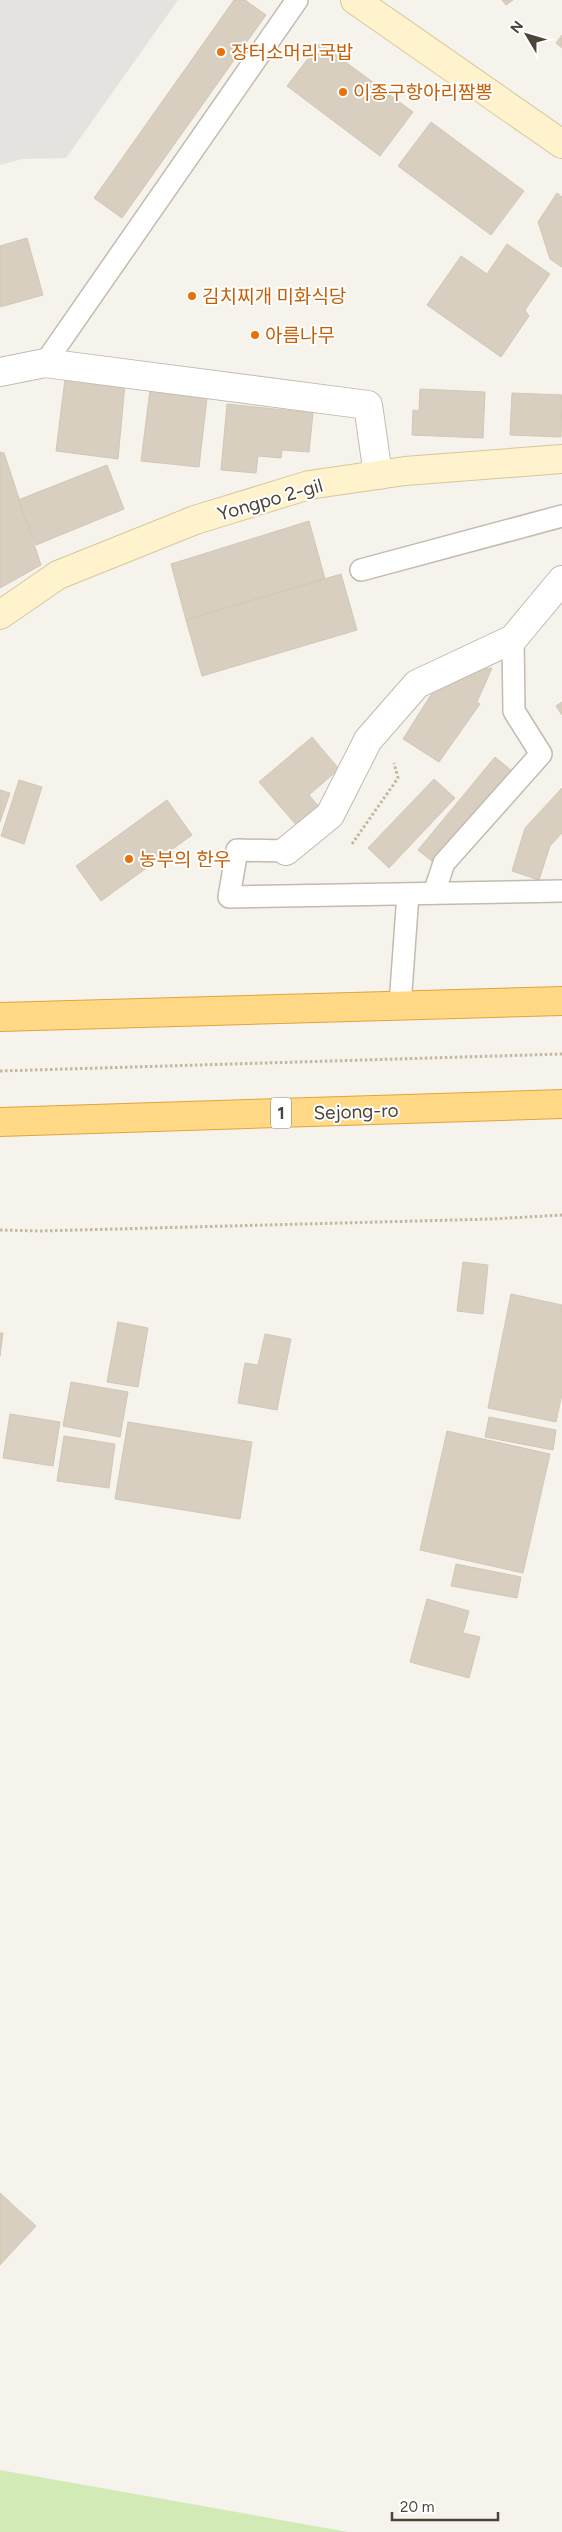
<svg xmlns="http://www.w3.org/2000/svg" width="562" height="2532" viewBox="0 0 562 2532" font-family="Figtree,'Noto Sans KR',sans-serif">
	<style>
		.green { fill: #d2eab5 }
		.parking { fill: #e5e3e0 }
		.building { fill: #d8cfc1; stroke: #d3c7b4 }
		.lines { fill: none; stroke-linecap: round; stroke-linejoin: round }
		.service-casing { stroke: #c2bbae; stroke-width: 24 }
		.minor-casing { stroke: #c2bbae; stroke-width: 30 }
		.secondary-casing { stroke: #d6c79b; stroke-width: 30 }
		.trunk-casing { stroke: #e0a43c; stroke-width: 30 }
		.path { stroke: #c4b79f; stroke-width: 3; stroke-dasharray: 2.5 2.5; stroke-linecap: butt }
		.service { stroke: #fff; stroke-width: 21 }
		.minor { stroke: #fff; stroke-width: 28 }
		.secondary { stroke: #fff3cd; stroke-width: 28 }
		.trunk { stroke: #ffd985; stroke-width: 28 }
		.food-dot { fill: #e8710a; stroke: #fff; stroke-width: 2 }
		.labels { text-anchor: middle; stroke-width: 4; stroke-linejoin: round; paint-order: stroke }
		.shield { fill: #fff; stroke: #817c74; stroke-width: 1 }
		.shield-label { font-size: 18px; font-weight: bold; fill: #4b4439 }
		.food-label { font-size: 19px; fill: #c56008; stroke: #fff; text-anchor: start }
		.street-label { font-size: 19px; fill: #4b4439; stroke: #fff }
	</style>
	<rect width="100%" height="100%" fill="#f6f3ec"/>
	<path class="green" d="M0 2470 348 2532H0Z"/>
	<path class="parking" d="M0 0H178L66 158 22 159 0 165Z"/>
	<g class="building">
		<path d="M234 0H245L266 15 122 218 94 198Z"/>
		<path d="M502 0H513L506 5Z"/>
		<path d="M562 35V48L556 43Z"/>
		<path d="M320 43 413 112 380 156 287 86Z"/>
		<path d="M431 122 524 191 491 235 398 166Z"/>
		<path d="M557 193 562 197V267L550 259 538 222Z"/>
		<path d="M27 238 43 295 0 307V246Z"/>
		<path d="M507 244 550 274 525 310 529 316 501 357 427 305 461 256 487 274Z"/>
		<path d="M65 379 125 384 118 459 56 451Z"/>
		<path d="M420 389 485 392 483 438 412 435 413 410 419 411Z"/>
		<path d="M150 390 207 398 199 467 141 461Z"/>
		<path d="M512 393 562 395 561 437 510 435Z"/>
		<path d="M227 404 313 413 309 452 282 450 281 458 258 456 256 473 221 470Z"/>
		<path d="M0 452 4 453 41 565 0 588Z"/>
		<path d="M107 465 124 509 36 545 18 500Z"/>
		<path d="M309 521 325 579 186 620 171 564Z"/>
		<path d="M341 574 357 630 202 676 186 620Z"/>
		<path d="M492 668 477 702 480 704 439 762 403 739 444 674Z"/>
		<path d="M562 702V715L556 706Z"/>
		<path d="M312 737 339 769 309 795 320 808 298 827 259 782Z"/>
		<path d="M495 757 512 771 434 863 418 850Z"/>
		<path d="M434 779 455 798 389 868 368 848Z"/>
		<path d="M19 780 42 787 24 844 1 836Z"/>
		<path d="M562 788V833L550 846 539 880 512 871 525 828Z"/>
		<path d="M0 790 10 793 0 822Z"/>
		<path d="M167 800 192 835 101 901 76 866Z"/>
		<path d="M463 1262 488 1265 483 1314 457 1311Z"/>
		<path d="M511 1294 562 1305V1394L556 1422 488 1408Z"/>
		<path d="M118 1322 148 1328 138 1387 107 1382Z"/>
		<path d="M0 1333H3L0 1356Z"/>
		<path d="M265 1334 291 1339 277 1410 238 1403 245 1363 258 1365Z"/>
		<path d="M71 1382 128 1392 120 1437 63 1426Z"/>
		<path d="M10 1414 60 1422 53 1466 3 1458Z"/>
		<path d="M489 1417 556 1430 553 1450 485 1437Z"/>
		<path d="M128 1422 252 1442 240 1519 115 1499Z"/>
		<path d="M447 1431 550 1454 523 1573 420 1550Z"/>
		<path d="M64 1436 115 1444 109 1488 57 1481Z"/>
		<path d="M456 1564 521 1577 517 1598 451 1586Z"/>
		<path d="M427 1599 469 1611 463 1633 480 1637 469 1678 410 1662Z"/>
		<path d="M0 2193 36 2226 0 2265Z"/>
	</g>
	<g class="lines">
		<g class="service-casing">
			<g id="service">
				<path d="M45 363 297 0"/>
				<path d="M361 570 562 516"/>
				<path d="M286 851 237 850 229 897 562 891"/>
				<path d="M434 893 444 863 541 754 514 711 513 639"/>
				<path d="M400 1005 408 894"/>
			</g>
		</g>
		<g class="minor-casing">
			<g id="minor">
				<path d="M0 372 45 363 368 405 378 475"/>
				<path d="M286 851 330 815 368 740 417 684 513 639 562 580"/>
			</g>
		</g>
		<g class="secondary-casing">
			<g id="secondary">
				<path d="M355 0 562 144"/>
				<path d="M0 615 58 575 195 520 309 485 405 471 562 459"/>
			</g>
		</g>
		<g class="trunk-casing">
			<g id="trunk">
				<path d="M0 1017 562 1001"/>
				<path d="M0 1122 562 1104"/>
			</g>
		</g>
		<g class="path">
			<path d="M352 844 398 778 394 763"/>
			<path d="M0 1071 562 1054"/>
			<path d="M0 1230 40 1231 492 1219 562 1215"/>
		</g>
		<use href="#service" class="service"/>
		<use href="#minor" class="minor"/>
		<use href="#secondary" class="secondary"/>
		<use href="#trunk" class="trunk"/>
	</g>
	<g class="food-dot">
		<circle cx="221" cy="52" r="5"/>
		<circle cx="343" cy="92" r="5"/>
		<circle cx="192" cy="296" r="5"/>
		<circle cx="255" cy="335" r="5"/>
		<circle cx="129" cy="859" r="5"/>
	</g>
	<g class="labels">
		<rect class="shield" x="271" y="1097.5" width="20" height="31" rx="4"/>
		<g class="shield-label">
			<text x="281" y="1119">1</text>
		</g>
		<g class="food-label">
			<text x="231" y="59">장터소머리국밥</text>
			<text x="353" y="99">이종구항아리짬뽕</text>
			<text x="202" y="303">김치찌개 미화식당</text>
			<text x="265" y="342">아름나무</text>
			<text x="139" y="866">농부의 한우</text>
		</g>
		<g class="street-label">
			<text transform="translate(270 499) rotate(-16)" y="7">Yongpo 2-gil</text>
			<text transform="translate(356 1111) rotate(-2)" y="7">Sejong-ro</text>
		</g>
	</g>
	<g transform="translate(527 35) rotate(308)" stroke="#ffffff" stroke-width="4" paint-order="stroke">
	<path d="M0-4L9 19L0 12L-9 19Z" fill="#4b4439"/>
	<text y="-8" font-size="14" font-weight="bold" text-anchor="middle" fill="#4b4439">N</text>
	</g>
	<path d="M392 2512v8h106v-8" fill="none" stroke="#4b4439" stroke-width="2.5"/>
	<text x="400" y="2512" font-size="15" fill="#4b4439" stroke="#ffffff" stroke-width="4" paint-order="stroke">20 m</text>
</svg>
